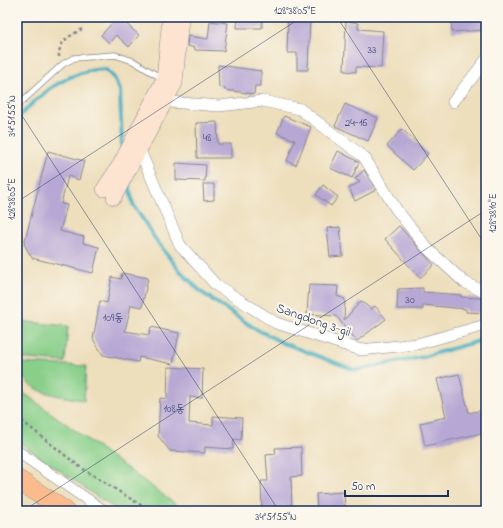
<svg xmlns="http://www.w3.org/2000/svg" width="503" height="528" viewBox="0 0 503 528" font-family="'Indie Flower','Poor Story',sans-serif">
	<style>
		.green { fill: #89cf8a; stroke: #527f74 }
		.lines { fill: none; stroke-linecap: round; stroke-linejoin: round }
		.stream { stroke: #3eabbd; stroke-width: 4 }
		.building { fill: #b7a7d4 }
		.lane-casing { stroke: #84868d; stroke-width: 7 }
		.street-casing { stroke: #84868d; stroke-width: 12 }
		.secondary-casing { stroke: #84868d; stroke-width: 16 }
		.highway-casing { stroke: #84868d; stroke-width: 20 }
		.path { stroke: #84868d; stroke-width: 2.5; stroke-dasharray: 3 3; stroke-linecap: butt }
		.lane { stroke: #fff; stroke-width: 5.5 }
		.street { stroke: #fff; stroke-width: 11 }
		.secondary { stroke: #fde4d1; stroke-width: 15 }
		.highway { stroke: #fbbb8d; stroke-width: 19 }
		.ticks { fill: none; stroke: #1b2f5e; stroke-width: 1; stroke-opacity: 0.45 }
		.labels { text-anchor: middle; stroke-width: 4; stroke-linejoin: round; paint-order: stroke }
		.number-label { font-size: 11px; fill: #424d7c }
		.street-label { font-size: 13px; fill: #1b2f5e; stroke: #fbf7ec }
		.neatline { fill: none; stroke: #1b2f5e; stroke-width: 1.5 }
		.ticks-label { font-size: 10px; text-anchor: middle; fill: #1b2f5e }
	</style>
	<rect width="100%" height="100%" fill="#fbf7ec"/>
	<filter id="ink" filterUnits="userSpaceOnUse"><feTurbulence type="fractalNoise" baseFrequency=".025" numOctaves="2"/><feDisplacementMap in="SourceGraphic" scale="8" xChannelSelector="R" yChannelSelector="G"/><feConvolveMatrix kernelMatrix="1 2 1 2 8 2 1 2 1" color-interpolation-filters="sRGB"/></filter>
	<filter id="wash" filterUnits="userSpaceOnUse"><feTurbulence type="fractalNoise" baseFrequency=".012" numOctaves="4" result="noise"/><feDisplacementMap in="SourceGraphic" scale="16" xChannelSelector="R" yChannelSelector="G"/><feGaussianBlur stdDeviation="0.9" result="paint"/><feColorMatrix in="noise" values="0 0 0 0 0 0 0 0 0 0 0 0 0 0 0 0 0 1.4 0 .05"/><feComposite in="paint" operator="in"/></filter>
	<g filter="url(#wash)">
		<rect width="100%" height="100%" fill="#eddebc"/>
		<g class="green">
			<path d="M17 321 68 326 65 362 17 358Z"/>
			<path d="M21 363 86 366 84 401C68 396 29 395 23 375 22 371 22 367 21 363Z"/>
			<path d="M17 388 177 505 186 511H118L17 441Z"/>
		</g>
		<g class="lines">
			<g class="stream">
				<path d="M17 119C41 93 68 70 105 69L114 78 120 90 122 148"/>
				<path d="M128 181 133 204 156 240 179 270 201 292 254 328 283 343 355 370 423 357 486 339"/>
			</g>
		</g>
		<g id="blocks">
			<g class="building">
				<path d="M118 17 139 35 129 47 116 35 109 43 101 35Z"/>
				<path d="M238 17H262V28H237Z"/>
				<path d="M288 17H310L308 70H297V53H287Z"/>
				<path d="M484 17 485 30 452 32 451 18Z"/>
				<path d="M210 21 228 23 224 51 195 50V48L187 46 188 36 208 39Z"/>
				<path d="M346 21 358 23V29L383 31 381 68 356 67V72L344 71Z"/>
				<path d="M218 65 261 71V86H255L254 94 225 90 224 88 219 87Z"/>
				<path d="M345 104 378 118 368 141 335 126Z"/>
				<path d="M284 116 311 127 296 165 287 161 295 140 277 133Z"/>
				<path d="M217 122 218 144H231V158H197L196 123Z"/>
				<path d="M402 129 428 154 413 170 387 146Z"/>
				<path d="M48 151 84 161 79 180 68 176 61 204 67 205 60 231 84 237 83 243 99 247 93 273 32 258 24 244Z"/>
				<path d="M338 151 359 162 352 178 330 168Z"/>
				<path d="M176 163 206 165 205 181 176 180Z"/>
				<path d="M364 170 376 190 355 201 349 188 360 182 355 179Z"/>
				<path d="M203 184H214V200L204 201Z"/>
				<path d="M323 185 338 197 331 206 316 195Z"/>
				<path d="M399 226 434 265 420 278 385 239Z"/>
				<path d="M340 227 343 256 330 257 327 228Z"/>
				<path d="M122 273 148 278 142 307 131 305 125 331 149 335 151 327 179 333 173 364 139 357 138 362 103 355 93 339 100 301 107 303 112 277 121 279Z"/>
				<path d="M309 285 338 286 337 296 345 299 344 320 361 301 371 309 375 306 386 319 357 341 336 316 307 314Z"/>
				<path d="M423 288V292L461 295V297L480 298 486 300V313L466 312V309L423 305V309H397L398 289Z"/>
				<path d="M168 367 203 369 202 398 190 397 189 423 213 425V416L242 418 241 440 234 439 233 449 205 447V453L170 451 158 436 160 398 167 399Z"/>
				<path d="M459 374 469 413 486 409V432L425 446 420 423 446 417 437 379Z"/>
				<path d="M301 447 302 476 291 477 292 511H262L261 481H268L266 455 276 454 275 448Z"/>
				<path d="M344 492 345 511H317L316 494Z"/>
			</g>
		</g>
	</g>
	<g filter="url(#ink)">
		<use href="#blocks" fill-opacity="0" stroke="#84868d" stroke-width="1"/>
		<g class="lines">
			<g class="lane-casing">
				<path id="lane" d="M17 106 63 64 74 58 115 55 133 61 163 79"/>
			</g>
			<g class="street-casing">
				<g id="street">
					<path d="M158 101 219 106 263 101 300 109 364 157 396 209 427 248 464 282 486 293"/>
					<path d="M453 102 486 60"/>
					<path d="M138 146 180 245 216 285 276 323 361 350 417 344 486 325"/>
					<path d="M17 451 104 511"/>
				</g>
			</g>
			<g class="secondary-casing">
				<g id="secondary">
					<path d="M104 189 120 165 164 79 170 17"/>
					<path d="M114 197 175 83 181 17"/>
				</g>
			</g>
			<g class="highway-casing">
				<path id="highway" d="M17 479 65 511"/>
			</g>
			<g class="path">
				<path d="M59 57C58 41 70 36 82 29"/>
				<path d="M17 417 80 467 150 511"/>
			</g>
			<use href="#lane" class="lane"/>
			<use href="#street" class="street"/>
			<use href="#secondary" class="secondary"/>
			<use href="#highway" class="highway"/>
		</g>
	</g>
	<path class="ticks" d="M337 17 486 246M17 108 279 511M17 202 302 17M23 511 486 210"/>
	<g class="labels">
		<g class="number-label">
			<text x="372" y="53">33</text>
			<text x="356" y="126">24-16</text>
			<text x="207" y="141">48</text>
			<text x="410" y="303">30</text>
			<text x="113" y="321">109동</text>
			<text x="174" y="412">108동</text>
		</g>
		<g class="street-label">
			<text transform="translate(314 319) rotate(19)" y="5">Sangdong 3-gil</text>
		</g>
	</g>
	<rect width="503" height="528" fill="none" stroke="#fbf7ec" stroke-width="44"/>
	<path d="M345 490v6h103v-6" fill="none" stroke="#1b2f5e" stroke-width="2"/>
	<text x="351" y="490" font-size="12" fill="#1b2f5e" stroke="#fbf7ec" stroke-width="3" paint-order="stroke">50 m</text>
	<rect x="22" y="22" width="459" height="484" class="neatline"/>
	<g class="ticks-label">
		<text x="295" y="14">128°38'05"E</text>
		<text transform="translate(11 116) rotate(-90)" y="4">34°51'55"N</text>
		<text transform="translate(11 199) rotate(-90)" y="4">128°38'05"E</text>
		<text transform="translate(492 213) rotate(-90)" y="4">128°38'10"E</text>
		<text x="276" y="520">34°51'55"N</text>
	</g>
</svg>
